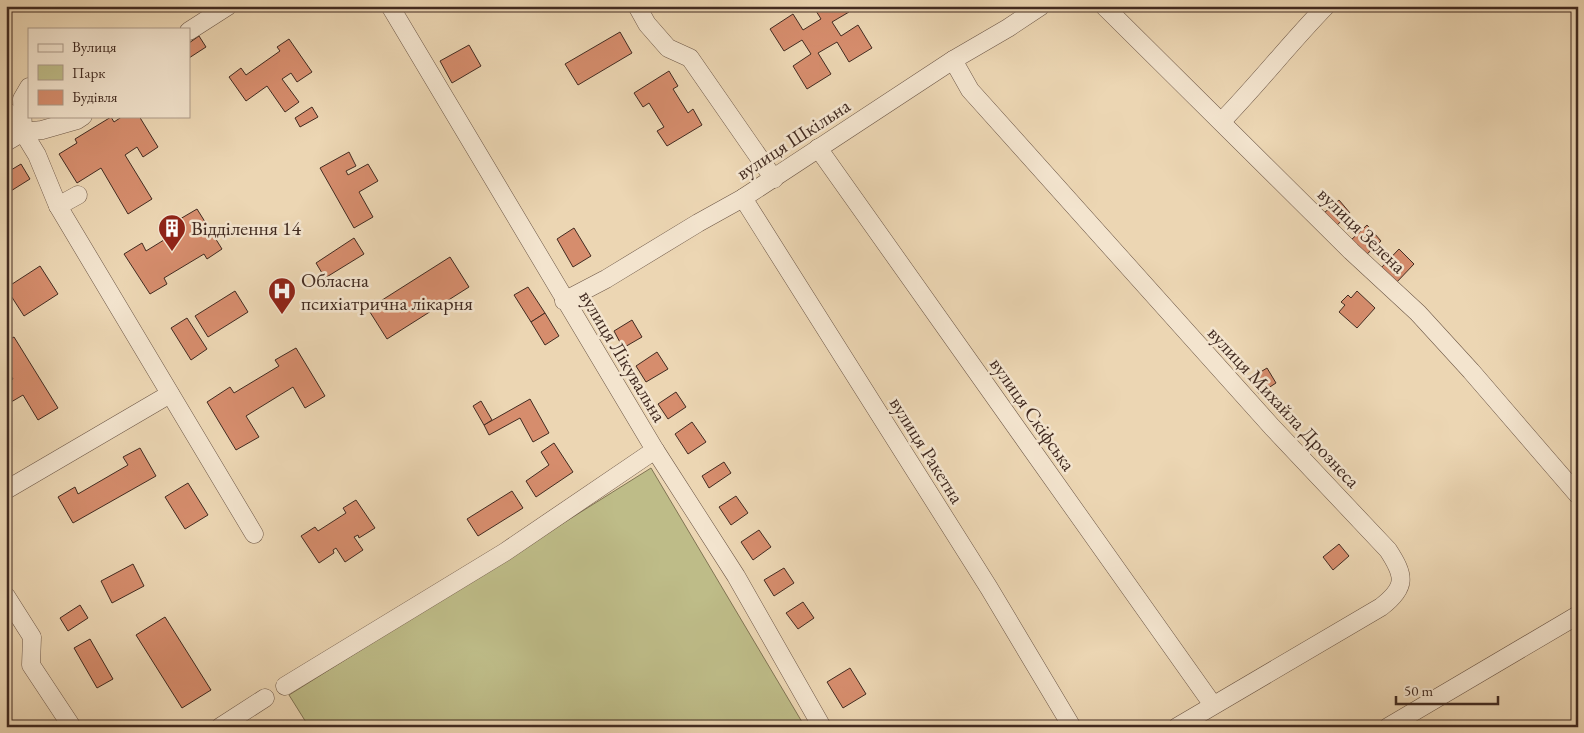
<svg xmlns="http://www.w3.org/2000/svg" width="1584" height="733" viewBox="0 0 1584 733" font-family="'EB Garamond',serif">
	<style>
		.green { fill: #bebc88; stroke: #807454 }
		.building { fill: #d68d6d; stroke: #422b21 }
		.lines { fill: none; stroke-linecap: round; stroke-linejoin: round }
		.minor-casing { stroke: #6c5646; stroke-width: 19 }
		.minor { stroke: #f3e4ce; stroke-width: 18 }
		.labels { text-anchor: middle; stroke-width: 5; stroke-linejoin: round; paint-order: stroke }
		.street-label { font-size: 20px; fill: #422b21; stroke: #f3e4ce }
		.poi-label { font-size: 20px; fill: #422b21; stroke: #f3e4ce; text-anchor: start }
	</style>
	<rect width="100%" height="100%" fill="#ecd6b3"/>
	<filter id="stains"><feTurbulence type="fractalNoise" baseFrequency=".004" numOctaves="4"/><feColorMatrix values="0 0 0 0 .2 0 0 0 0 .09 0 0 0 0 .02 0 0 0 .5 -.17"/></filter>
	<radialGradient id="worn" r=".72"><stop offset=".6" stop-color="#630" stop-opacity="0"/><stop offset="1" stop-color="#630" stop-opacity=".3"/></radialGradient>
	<path class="green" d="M651 468 805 727H309L289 695Z"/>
	<g class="building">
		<path d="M813 6H846L849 12 832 22 841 36 858 25 872 48 849 62 837 42 818 53 831 74 807 89 793 66 811 54 802 40 784 51 770 29 793 14 803 30 821 19Z"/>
		<path d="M620 32 632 53 578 85 565 64Z"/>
		<path d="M199 36 206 47 189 58V43Z"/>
		<path d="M289 39 312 72 297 82 291 73 282 79 299 102 285 112 267 86 246 101 229 77 241 68 246 75 280 51 277 47Z"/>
		<path d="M469 45 481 66 452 83 440 61Z"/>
		<path d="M669 71 678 86 673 89 688 113 693 109 702 125 667 146 657 131 664 127 649 103 643 107 634 93Z"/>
		<path d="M312 107 318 117 300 127 295 118Z"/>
		<path d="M123 116H139L158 147 143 157 137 147 125 155 152 199 128 214 101 168 77 183 59 154 77 143 75 139 111 117 114 122Z"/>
		<path d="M349 152 356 166 346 171 348 175 368 164 378 181 359 192 373 217 354 228 320 168Z"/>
		<path d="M21 164 30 179 6 194V173Z"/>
		<path d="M1339 200 1350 213 1336 226 1324 213Z"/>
		<path d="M197 209 222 249 207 259 204 254 164 278 167 284 150 294 124 254 142 243 146 251 185 227 180 219Z"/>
		<path d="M1367 225 1381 241 1365 256 1350 241Z"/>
		<path d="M574 228 591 256 573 267 557 239Z"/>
		<path d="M354 238 364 254 325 278 316 263Z"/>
		<path d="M1399 249 1414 264 1395 284 1380 269Z"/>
		<path d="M450 257 469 287 387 339 368 309Z"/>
		<path d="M40 266 58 294 24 316 6 288Z"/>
		<path d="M528 287 545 313 531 322 514 295Z"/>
		<path d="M235 291 248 312 208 337 195 316Z"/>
		<path d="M1357 291 1375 308 1357 328 1339 312 1345 305 1341 302 1348 295 1351 298Z"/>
		<path d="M545 313 559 336 545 345 531 322Z"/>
		<path d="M187 318 207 349 191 360 171 328Z"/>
		<path d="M632 320 642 337 623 348 614 331Z"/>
		<path d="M14 337 58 408 38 420 23 395 6 405V384L13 379 9 373 6 375V341Z"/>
		<path d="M296 348 325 396 305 408 293 387 246 416 259 437 236 450 207 402 230 387 234 393 279 366 275 360Z"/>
		<path d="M657 352 668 369 646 382 636 366Z"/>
		<path d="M1267 368 1276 383 1259 394 1249 379Z"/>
		<path d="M676 392 686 407 668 419 658 404Z"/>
		<path d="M530 399 549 433 533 442 520 418 489 435 484 425Z"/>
		<path d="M481 401 492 420 484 425 473 406Z"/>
		<path d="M692 422 706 442 688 454 675 434Z"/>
		<path d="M554 443 573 472 536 497 526 481 549 465 541 452Z"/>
		<path d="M140 448 156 476 73 523 58 497 75 487 78 494 128 465 123 457Z"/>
		<path d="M724 462 731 473 709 488 702 476Z"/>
		<path d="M188 483 208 515 185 529 165 497Z"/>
		<path d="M512 491 523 508 478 536 467 519Z"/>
		<path d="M736 496 748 513 731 525 719 507Z"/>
		<path d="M356 500 375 528 359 538 358 535 354 537 363 550 345 562 336 548 333 550 334 553 319 563 301 536 315 527 318 531 346 513 343 508Z"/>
		<path d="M759 530 771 547 753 560 741 542Z"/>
		<path d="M1339 544 1349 556 1333 570 1323 557Z"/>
		<path d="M133 564 144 586 112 603 101 581Z"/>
		<path d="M784 568 794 583 774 596 764 580Z"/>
		<path d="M803 602 814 618 798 629 786 613Z"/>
		<path d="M80 605 88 618 68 631 60 618Z"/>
		<path d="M165 617 211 690 182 708 136 635Z"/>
		<path d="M90 639 113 679 97 688 74 648Z"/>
		<path d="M850 668 866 694 843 708 827 682Z"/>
	</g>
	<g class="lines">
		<g class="minor-casing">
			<g id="minor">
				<path d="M390 6 655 450 736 576 822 727"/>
				<path d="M637 6 647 24 668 48 690 58 774 179"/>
				<path d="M1104 6 1351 251 1418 313 1471 371 1578 495"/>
				<path d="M189 31 228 6"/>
				<path d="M953 60 970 90 1272 427 1388 550C1405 576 1407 587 1381 607L1177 727"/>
				<path d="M6 111 23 132 37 155 58 206 254 534"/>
				<path d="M1222 121C1258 84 1290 43 1326 6"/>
				<path d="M23 132 22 99 29 87"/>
				<path d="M6 142 23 132 42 130 77 120 83 116"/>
				<path d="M818 148 1213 705"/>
				<path d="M743 198 989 588 1072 727"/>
				<path d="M58 206 78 195"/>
				<path d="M564 301 606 279 698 223 743 198 953 60 1008 28 1041 6"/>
				<path d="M6 490 170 394"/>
				<path d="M6 596 32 637 31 665 72 727"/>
				<path d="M285 686 505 552 655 450"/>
				<path d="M220 727 265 698"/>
				<path d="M1388 727 1578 615"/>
			</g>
		</g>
		<use href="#minor" class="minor"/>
	</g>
	<defs>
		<g id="building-pin" transform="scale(1.4375)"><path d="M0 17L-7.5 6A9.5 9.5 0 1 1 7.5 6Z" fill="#8f2418" stroke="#f3e4ce"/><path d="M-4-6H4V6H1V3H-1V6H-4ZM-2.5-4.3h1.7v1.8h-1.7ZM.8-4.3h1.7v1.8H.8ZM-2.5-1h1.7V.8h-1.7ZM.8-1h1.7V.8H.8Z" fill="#fff"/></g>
		<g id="hospital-pin" transform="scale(1.4375)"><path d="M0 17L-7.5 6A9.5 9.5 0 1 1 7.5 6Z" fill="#8f2418" stroke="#f3e4ce"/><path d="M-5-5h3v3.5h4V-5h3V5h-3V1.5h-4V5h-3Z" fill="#fff"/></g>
	</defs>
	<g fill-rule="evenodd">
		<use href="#building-pin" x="172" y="228"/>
		<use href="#hospital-pin" x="282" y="291"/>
	</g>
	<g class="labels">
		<g class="street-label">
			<text transform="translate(793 139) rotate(-33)" y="7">вулиця Шкільна</text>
			<text transform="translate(1362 230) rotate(44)" y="7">вулиця Зелена</text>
			<text transform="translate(623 356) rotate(59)" y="7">вулиця Лікувальна</text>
			<text transform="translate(1284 407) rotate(47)" y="7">вулиця Михайла Дрознеса</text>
			<text transform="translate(1033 414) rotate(55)" y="7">вулиця Скіфська</text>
			<text transform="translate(927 450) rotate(58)" y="7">вулиця Ракетна</text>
		</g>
		<g class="poi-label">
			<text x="191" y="235">Відділення 14</text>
			<text x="301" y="287">Обласна<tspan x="301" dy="23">психіатрична лікарня</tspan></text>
		</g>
	</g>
	<rect width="1584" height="733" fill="none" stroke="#ecd6b3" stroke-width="25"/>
	<rect x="8" y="8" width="1569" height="718" fill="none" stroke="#422b21" stroke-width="2.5"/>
	<rect x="12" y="12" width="1559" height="708" fill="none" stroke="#422b21"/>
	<rect x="28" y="28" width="162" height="90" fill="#f3e4ce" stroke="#ac9a89"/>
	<rect x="38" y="44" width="25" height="8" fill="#f3e4ce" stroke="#ac9a89"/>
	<text x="72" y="52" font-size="15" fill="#422b21">Вулиця</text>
	<rect x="38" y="65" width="25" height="15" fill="#bebc88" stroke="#ac9a89"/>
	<text x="72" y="78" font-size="15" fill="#422b21">Парк</text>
	<rect x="38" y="90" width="25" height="15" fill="#d68d6d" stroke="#ac9a89"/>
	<text x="72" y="102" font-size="15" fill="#422b21">Будівля</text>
	<path d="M1396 696v8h102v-8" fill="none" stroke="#422b21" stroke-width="2.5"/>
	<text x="1404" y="696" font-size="15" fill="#422b21" stroke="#f3e4ce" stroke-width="4" paint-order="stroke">50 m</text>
	<rect width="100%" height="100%" filter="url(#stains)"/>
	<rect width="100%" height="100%" fill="url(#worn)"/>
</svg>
